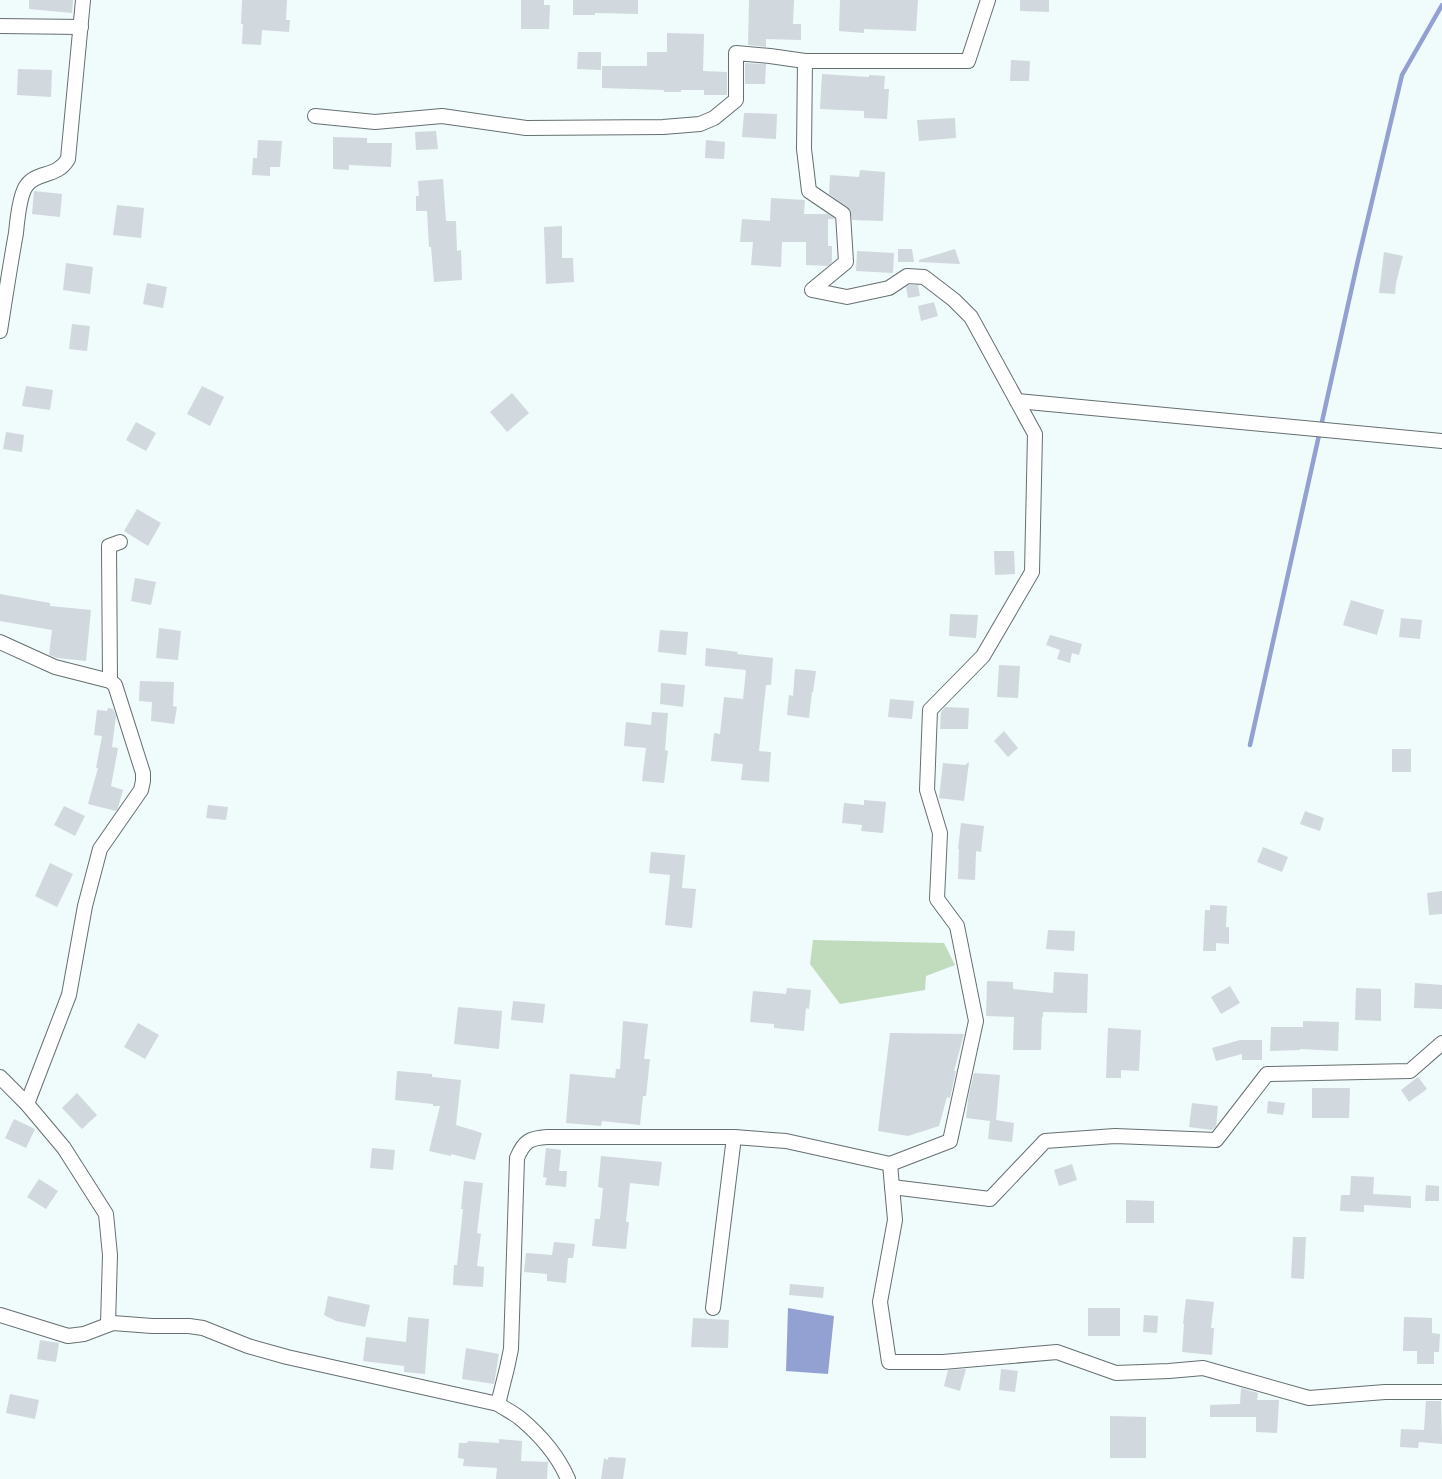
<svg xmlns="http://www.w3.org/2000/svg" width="1442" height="1479" viewBox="0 0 1442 1479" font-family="'Golos Text',sans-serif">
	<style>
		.green { fill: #c1dcbd }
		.water { fill: #92a1d1 }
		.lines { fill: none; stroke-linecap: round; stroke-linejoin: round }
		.stream { stroke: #92a1d1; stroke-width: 4.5 }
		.building { fill: #d1d8de }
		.street-casing { stroke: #666f70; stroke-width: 16 }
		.street { stroke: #fff; stroke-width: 14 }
	</style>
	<rect width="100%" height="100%" fill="#f0fbfc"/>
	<path class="green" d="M813 940 944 943 955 965 926 976 925 990 840 1004 810 964Z"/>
	<path class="water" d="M788 1308 834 1316 828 1374 786 1371Z"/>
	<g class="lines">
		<path class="stream" d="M1250 745 1358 260 1402 75 1442 5"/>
	</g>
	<g class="building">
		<path d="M29 0H73L72 13 29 9Z"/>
		<path d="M242 0H287L286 20H290L289 32 262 30 261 45 242 44 243 24H241Z"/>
		<path d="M521 0H544V5H550L549 29H521Z"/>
		<path d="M573 0H638V14L595 13V15H573Z"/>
		<path d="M749 0H794L793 24H801V40L766 39V47L748 45Z"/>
		<path d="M840 0H918L916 31 864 29V33L839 31Z"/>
		<path d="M1020 0H1049V12L1020 11Z"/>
		<path d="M667 33 704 34 703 71 727 72V95H704V90H681V92H664V90L602 88V66H647V52H667Z"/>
		<path d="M578 52H601V70L577 69Z"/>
		<path d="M1011 60 1030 61 1029 81H1010Z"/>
		<path d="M745 63 766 64 765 84H745Z"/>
		<path d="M18 69 52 70 51 97 17 95Z"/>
		<path d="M822 74 869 77V75L885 76 884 89H889L887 119 864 118V111L820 109Z"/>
		<path d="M744 113 777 114 776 139 742 137Z"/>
		<path d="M955 118 956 138 919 141 917 120Z"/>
		<path d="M436 131 438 149 416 150 415 132Z"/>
		<path d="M333 137 367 138V143H392L391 167 349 165V170L333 169Z"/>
		<path d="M258 140 282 141 280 167H270V176L252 175 253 158H257Z"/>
		<path d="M706 140 725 142 724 159 705 158Z"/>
		<path d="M860 170 885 172 883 221 852 220 850 209 829 194 830 175 859 177Z"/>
		<path d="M443 179 446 221H456L457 251 461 250 462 280 434 282 431 247H429L427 211H416V196H419L418 181Z"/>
		<path d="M34 191 62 194 60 217 32 214Z"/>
		<path d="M771 198 805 200 804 214H828L835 219H828V246H832V262L828 266 806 265V242H782L781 267 751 265 753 242H740L742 219 770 221Z"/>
		<path d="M117 205 144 208 141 238 113 235Z"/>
		<path d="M562 226V258H573L574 282 546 284 544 227Z"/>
		<path d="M898 249H912L914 262H898Z"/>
		<path d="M955 249 960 264 919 262V260Z"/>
		<path d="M857 251 894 253 893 273 856 271Z"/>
		<path d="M1384 252 1403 256 1396 283 1395 294 1379 293Z"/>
		<path d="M66 263 93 267 90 294 63 290Z"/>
		<path d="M147 283 167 287 163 308 143 304Z"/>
		<path d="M909 285H918L920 296 908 298 906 287Z"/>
		<path d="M934 302 938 316 921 321 918 306Z"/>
		<path d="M72 324 90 326 87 351 69 349Z"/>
		<path d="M26 386 53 390 50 410 22 406Z"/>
		<path d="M202 386 224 397 210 426 187 414Z"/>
		<path d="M512 393 529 413 507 432 490 412Z"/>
		<path d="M136 422 156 433 146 451 126 440Z"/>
		<path d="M6 432 24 435 22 452 3 449Z"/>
		<path d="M137 509 161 523 148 546 124 531Z"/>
		<path d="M994 551H1014L1015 574 995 575Z"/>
		<path d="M135 578 156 582 151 605 131 601Z"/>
		<path d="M0 594 50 603V606L91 610 86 661 57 658 49 655 52 630 0 621Z"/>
		<path d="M1351 600 1384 610 1377 635 1343 625Z"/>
		<path d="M950 614 978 615 976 638 949 636Z"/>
		<path d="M1401 618 1422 620 1420 639 1399 637Z"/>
		<path d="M159 628 181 631 178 660 156 658Z"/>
		<path d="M660 630 688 632 686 655 658 652Z"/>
		<path d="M1050 635 1082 644 1079 655 1072 653 1070 663 1057 659 1060 650 1046 645Z"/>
		<path d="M706 648 738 652 737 654 773 658 771 685H766L759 751 771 752 769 782 741 780 743 764 711 761 714 733 720 734 724 697 743 699 746 670 705 666Z"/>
		<path d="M999 665 1020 666 1018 698 997 697Z"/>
		<path d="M795 669 816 671 813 692H812L809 718 787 715 789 695 793 696Z"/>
		<path d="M140 681 174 682 173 706 177 707 174 724 151 721 152 702 139 701Z"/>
		<path d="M661 683 685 685 683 707 660 704Z"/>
		<path d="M890 699 914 701 912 719 888 717Z"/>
		<path d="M945 707 969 708 968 729H940L941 712Z"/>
		<path d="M108 708 113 709 116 716 112 747 118 748 111 786 123 790 118 808 116 811 88 804 98 768H96L102 736 94 735 97 710 107 711Z"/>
		<path d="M652 712 668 713 665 750 668 751 664 783 642 781 646 748 624 746 626 722 651 725Z"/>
		<path d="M1004 731 1018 748 1008 757 994 741Z"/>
		<rect x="1392" y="749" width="19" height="23"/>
		<path d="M969 762 964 801 939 798 943 763 965 765Z"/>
		<path d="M864 800 886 802 883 833 861 831 862 825 842 823 844 803 864 805Z"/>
		<path d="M208 805 228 807 226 820 206 818Z"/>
		<path d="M64 806 85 816 75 836 54 825Z"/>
		<path d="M1305 811 1324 818 1320 831 1300 824Z"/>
		<path d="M961 823 984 826 981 852 976 851 975 880 958 879 959 849H958Z"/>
		<path d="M1263 847 1288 857 1282 872 1257 862Z"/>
		<path d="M651 852 685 855 682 888 696 889 692 928 665 925 670 875 649 873Z"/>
		<path d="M50 863 73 874 57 907 35 896Z"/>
		<path d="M1442 891V914L1429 915 1427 893Z"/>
		<path d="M1210 905 1227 906 1226 927H1229V944L1216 943V951H1203L1205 910H1210Z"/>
		<path d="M1048 930 1075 931 1074 951 1046 949Z"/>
		<path d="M1054 972 1088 974 1087 1013 1043 1012V1017H1042L1041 1050H1013L1014 1017 986 1016 987 981 1013 982V989L1053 993Z"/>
		<path d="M1415 983 1442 985V1009L1414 1008Z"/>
		<path d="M1230 986 1240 1003 1221 1014 1211 997Z"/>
		<path d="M787 988 811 990 809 1009 806 1008 804 1031 774 1028V1024L750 1022 753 991 786 994Z"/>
		<path d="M1356 988 1381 989V1021L1355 1020Z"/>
		<path d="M513 1001 545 1004 543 1023 511 1020Z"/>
		<path d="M458 1007 502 1011 499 1049 454 1044Z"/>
		<path d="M623 1021 648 1024 644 1059H650L646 1096H643L640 1125 602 1121 601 1126 566 1123 570 1074 615 1078 616 1069H620Z"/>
		<path d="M1303 1021 1339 1022 1338 1051 1300 1049V1050L1270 1051 1271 1027H1303Z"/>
		<path d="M138 1023 159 1035 145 1059 124 1047Z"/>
		<path d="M1108 1028 1141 1030 1139 1071 1121 1070V1078H1106Z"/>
		<path d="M890 1033 964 1034 954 1071H956L950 1098 947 1097 939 1126 908 1136 878 1131Z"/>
		<path d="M1240 1040H1262V1060H1242V1054L1216 1061 1212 1048Z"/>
		<path d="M397 1071 432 1074V1077L461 1080 456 1125 482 1133 475 1160 451 1154V1156L429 1151 440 1106H433V1104L395 1100Z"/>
		<path d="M974 1073 1000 1075 996 1120 1014 1123 1012 1142 988 1139 990 1121 966 1118 968 1099Z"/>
		<path d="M1418 1077 1427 1089 1409 1102 1401 1090Z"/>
		<path d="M1312 1088H1350L1349 1118H1312Z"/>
		<path d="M77 1093 97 1115 82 1129 62 1108Z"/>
		<path d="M1268 1101 1285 1103 1283 1115 1267 1113Z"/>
		<path d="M1192 1103 1218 1106 1216 1126 1212 1130 1189 1127Z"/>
		<path d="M14 1119 35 1129 26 1148 5 1138Z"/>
		<path d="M372 1148 395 1150 393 1170 370 1168Z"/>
		<path d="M546 1148 561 1150 559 1171H567L566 1187 545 1185 547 1178 543 1177Z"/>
		<path d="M601 1156 662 1162 659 1186 630 1183 626 1222H629L626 1249 592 1246 595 1219H600L603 1188 598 1187Z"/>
		<path d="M1072 1164 1077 1180 1059 1186 1054 1170Z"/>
		<path d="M1351 1176 1374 1177 1373 1194 1411 1196V1208L1364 1205V1212L1340 1211 1341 1195H1350Z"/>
		<path d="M39 1179 58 1191 46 1209 27 1197Z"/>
		<path d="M464 1181 483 1183 477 1233 481 1234 477 1266 484 1267 483 1287 453 1285 454 1265H457L463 1209H461Z"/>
		<path d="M1426 1185 1439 1186V1201H1425Z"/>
		<path d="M1126 1200 1154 1201V1223H1126Z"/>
		<path d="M1293 1237H1306L1304 1279 1291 1278Z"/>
		<path d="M554 1242 575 1244 573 1258H568L566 1283 547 1281V1274L524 1272 526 1253 552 1255Z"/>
		<path d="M790 1284 824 1287 823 1298 789 1295Z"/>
		<path d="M328 1296 370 1305 365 1327 336 1321 324 1315Z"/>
		<path d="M1186 1299 1214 1302 1211 1328H1214L1212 1355 1182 1352 1184 1324H1183Z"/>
		<rect x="1088" y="1308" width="32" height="28"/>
		<path d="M1144 1315 1158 1316 1157 1333 1143 1332Z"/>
		<path d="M408 1317 429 1319 425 1374 404 1372V1366L363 1361 366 1337 406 1342Z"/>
		<path d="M1404 1317 1432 1318V1333L1440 1334 1439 1352H1434V1364H1417V1351H1403Z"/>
		<path d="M693 1318 729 1320 728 1348 691 1347Z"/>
		<path d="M40 1340 59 1343 56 1362 37 1359Z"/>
		<path d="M466 1348 499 1354 494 1384 462 1379Z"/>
		<path d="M966 1369 960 1391 944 1386 948 1370Z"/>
		<path d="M1001 1369 1018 1371 1015 1392 999 1390Z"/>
		<path d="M1241 1388 1258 1393 1257 1400H1279L1277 1433 1256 1432V1417H1210V1405L1240 1404Z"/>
		<path d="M10 1394 39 1400 35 1419 6 1413Z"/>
		<path d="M1426 1401H1441L1442 1444 1419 1442 1418 1448 1400 1447 1401 1429 1424 1430Z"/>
		<path d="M1110 1416 1146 1417V1458H1110Z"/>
		<path d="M499 1439 522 1441 521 1461 548 1462 547 1479H496L497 1468 463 1466 464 1459 458 1458 459 1443H467L468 1441 499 1443Z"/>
		<path d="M609 1457 626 1458 623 1479H601L604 1458 607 1460Z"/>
	</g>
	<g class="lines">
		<g class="street-casing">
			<g id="street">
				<path d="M0 26 81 27"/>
				<path d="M805 61 804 149 809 191 843 214 846 262 812 290 847 297 889 288 907 276 924 277 954 300 971 317 1035 434 1032 572 983 656 930 710 927 790 940 833 937 899 957 926 976 1021 950 1141 890 1164"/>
				<path d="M315 116 375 122 442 116 526 128 663 127 700 124 714 118 736 100V53L770 56 805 61H968L988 0"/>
				<path d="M0 331C5 299 10 266 16 233 17 222 20 193 27 185 37 171 57 178 68 159L83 0"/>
				<path d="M1017 401 1442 441"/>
				<path d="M0 642 55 667 110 681 115 685 143 773V781L141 790 100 849 85 906 69 995 27 1104 64 1148 106 1214 110 1255 108 1324"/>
				<path d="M110 681 109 546 120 542"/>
				<path d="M0 1077 27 1104"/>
				<path d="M892 1187 990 1199 1045 1141 1115 1136 1216 1140 1267 1074 1410 1071 1442 1043"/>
				<path d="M713 1308 734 1137"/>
				<path d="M0 1315 68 1336 84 1334 113 1323 152 1326H189L203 1328 248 1346 287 1357 498 1404C505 1409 514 1413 521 1419 540 1435 558 1456 568 1479"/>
				<path d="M498 1404 507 1368 511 1349 517 1158C524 1141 530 1138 547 1137H734L786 1141 890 1164 895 1220 880 1302 889 1362H943L1057 1352 1116 1373 1169 1371 1203 1368 1309 1398 1385 1392H1442"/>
			</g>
		</g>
		<use href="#street" class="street"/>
	</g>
</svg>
